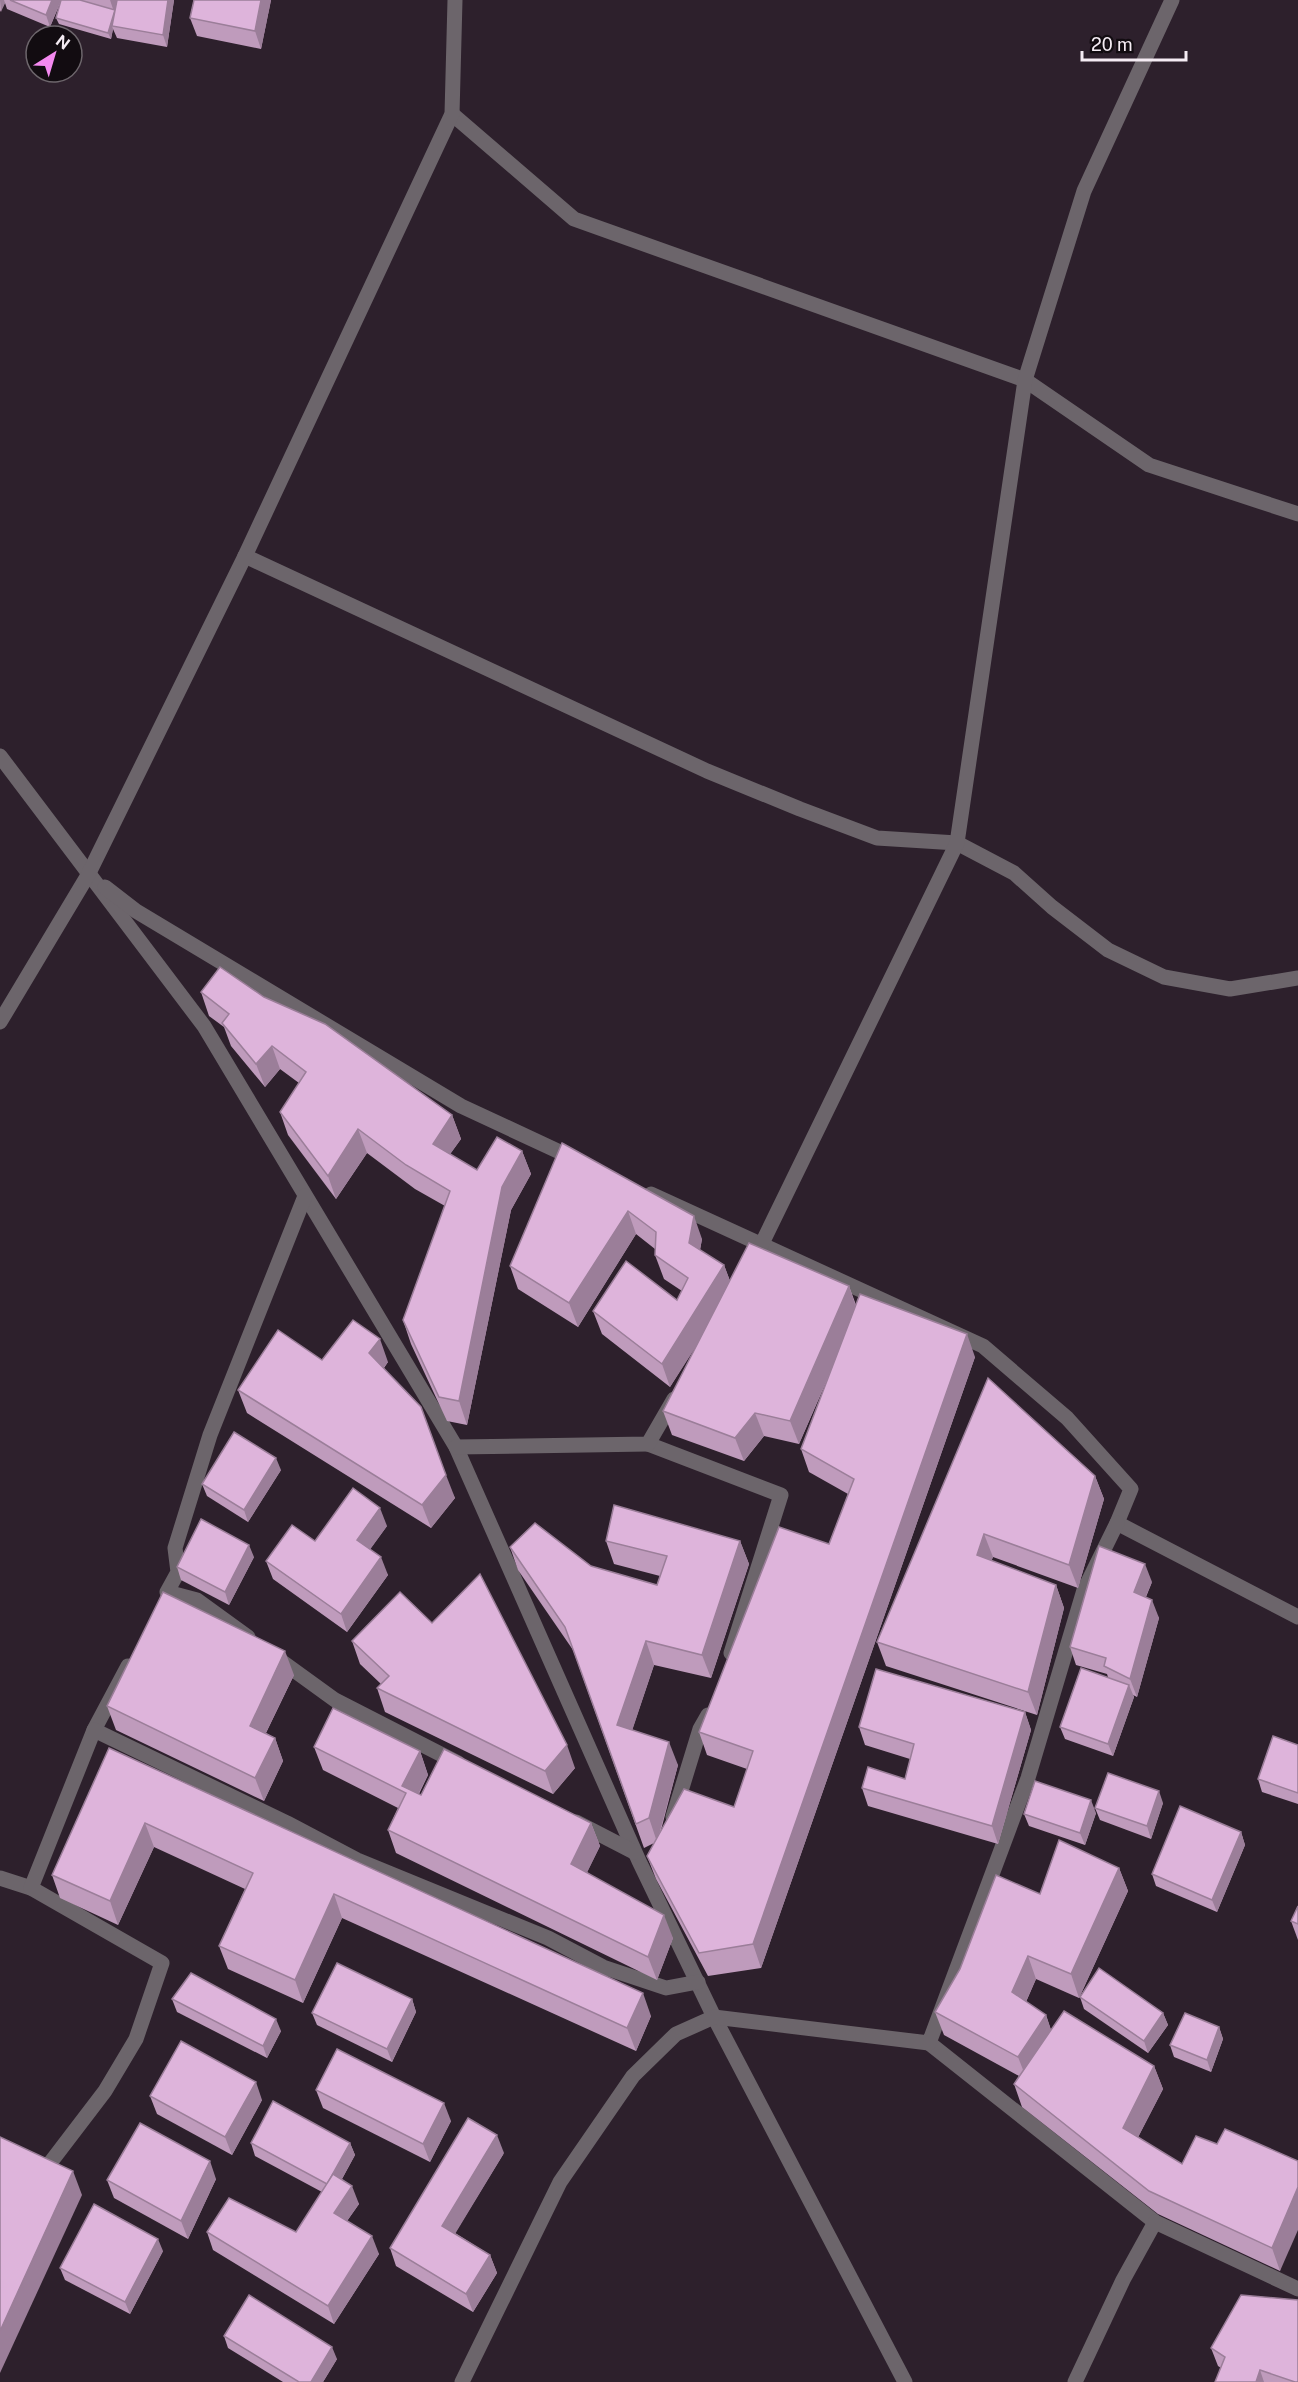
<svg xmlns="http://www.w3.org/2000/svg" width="1298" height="2382" viewBox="0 0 1298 2382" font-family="'Public Sans',sans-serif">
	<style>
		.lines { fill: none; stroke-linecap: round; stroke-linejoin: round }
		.minor { stroke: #6c656b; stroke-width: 15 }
		.wall { fill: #bf9bbc }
		.shaded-wall { fill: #9b7e99 }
		.building { fill: #deb4db; stroke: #9b7e99; stroke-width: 1.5 }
	</style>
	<rect width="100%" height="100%" fill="#2d202c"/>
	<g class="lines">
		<g class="minor">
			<path d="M452 114 574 219 1025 380 1149 465 1298 514"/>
			<path d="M245 556 707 771 800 809 877 838 957 843 1014 873 1052 907 1108 950 1164 977 1230 989 1298 978"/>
			<path d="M0 756 204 1026 456 1447 639 1861 714 2017 905 2382"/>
			<path d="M105 887 136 911 461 1106 577 1160"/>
			<path d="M0 1022 88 875 245 556 452 114 455 0"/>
			<path d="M651 1194 983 1346 1067 1418 1131 1489 1117 1523 1298 1617"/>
			<path d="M751 1266 957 843 1025 380 1084 191 1172 0"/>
			<path d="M648 1444 781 1495 731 1653"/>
			<path d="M456 1447 648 1444 674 1399"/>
			<path d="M248 1637 197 1600 167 1592 178 1572 175 1548 210 1435 305 1196"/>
			<path d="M277 1658 335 1700 458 1763"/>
			<path d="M94 1730 128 1666"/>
			<path d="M673 1817 700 1729 708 1715"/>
			<path d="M576 1822 634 1852"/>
			<path d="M0 1878 31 1888"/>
			<path d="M929 2043 1155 2222 1298 2289"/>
			<path d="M0 2148 47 2167 105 2091 136 2039 162 1963 31 1888 94 1730 287 1823 357 1860 548 1938 603 1967 666 1988 698 1982"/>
			<path d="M462 2382 560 2182 633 2076 676 2034 714 2017 929 2043 1028 1778 1084 1590 1117 1523"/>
			<path d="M1075 2382 1123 2280 1155 2222"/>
		</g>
	</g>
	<g class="wall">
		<path d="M0 0H174L167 47 117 38 113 29 111 39 59 24 56 18 61 1 50 27 7 9 5 3 0 12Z"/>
		<path d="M194 0H271L261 49 197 36 190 18Z"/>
		<path d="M201 992 264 997 452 1115 461 1139 450 1154 477 1170 522 1151 531 1174 511 1210 467 1425 447 1421 411 1344 403 1320 445 1206 415 1189 367 1153 336 1199 288 1135 280 1112 299 1083 280 1069 265 1087 231 1046 224 1027 209 1016Z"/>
		<path d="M562 1143 702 1239 700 1250 724 1265 730 1281 849 1286 856 1305 975 1357 761 1968 708 1976 656 1879 647 1856 654 1843 644 1848 573 1650 518 1570 510 1547 591 1566 657 1585 660 1576 614 1564 606 1541H740L749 1564 711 1678 654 1665 632 1730 678 1765 660 1834 734 1807 747 1769 707 1755 699 1732 829 1544 848 1494 809 1472 801 1449 831 1371 799 1444 764 1436 744 1461 672 1435 663 1411 699 1341 670 1387 602 1334 593 1311 677 1300 682 1291 664 1279 655 1255V1249L636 1234 578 1327 518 1289 510 1266Z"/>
		<path d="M322 1360 388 1362 384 1368 455 1498 431 1528 247 1413 238 1390Z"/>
		<path d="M988 1378 1095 1476 1104 1499 1078 1588 993 1557 991 1561 1056 1585 1064 1608 1037 1715 886 1666 877 1642Z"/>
		<path d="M281 1470 248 1522 207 1496 202 1484Z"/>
		<path d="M387 1526 370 1549 388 1575 347 1632 273 1579 266 1561 315 1541Z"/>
		<path d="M254 1557 229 1605 181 1580 177 1567Z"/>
		<path d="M1152 1582 1146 1597 1159 1618 1137 1697 1133 1695 1134 1697 1113 1756 1065 1739 1060 1727 1108 1677 1107 1674 1076 1665 1070 1647Z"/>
		<path d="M352 1641 575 1768 553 1794 385 1712 377 1688 381 1684 360 1664Z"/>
		<path d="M294 1675 266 1733 275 1738 283 1761 264 1801 116 1730 107 1706Z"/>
		<path d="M1025 1712 1031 1730 998 1844 868 1806 862 1788 905 1779 910 1759 865 1745 859 1727Z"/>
		<path d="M1298 1745V1804L1262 1792 1258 1779Z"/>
		<path d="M314 1747 420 1751 428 1775 419 1794 421 1795 591 1823 600 1846 587 1872 673 1938 657 1980 396 1853 388 1830 398 1808 323 1770Z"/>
		<path d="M109 1748 651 2016 636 2051 342 1918 303 2003 228 1969 219 1946 245 1889 154 1847 118 1925 60 1898 52 1875Z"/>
		<path d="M1163 1803 1151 1839 1100 1820 1095 1808Z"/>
		<path d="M1096 1813 1085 1845 1029 1826 1024 1814Z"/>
		<path d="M1241 1832 1245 1845 1217 1912 1156 1886 1152 1874Z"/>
		<path d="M1119 1868 1128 1891 1080 1996 1163 2013 1168 2025 1148 2053 1084 2009 1080 1997 1079 1998 1036 1979 1026 2002 1046 2015 1051 2030 1154 2066 1163 2089 1138 2137 1182 2164 1217 2144 1298 2161 1280 2271 1158 2214 1022 2107 1014 2084 1019 2076 944 2035 935 2012 1040 1894Z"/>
		<path d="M1298 1906V1940L1291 1921Z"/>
		<path d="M172 1999 281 2031 267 2058 177 2012Z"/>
		<path d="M412 1999 416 2012 392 2062 317 2025 312 2013Z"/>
		<path d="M1219 2027 1223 2039 1211 2072 1174 2057 1170 2045Z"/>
		<path d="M316 2090 451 2121 430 2162 323 2108Z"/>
		<path d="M150 2096 262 2100 232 2155 157 2114Z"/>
		<path d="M251 2143H350L355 2155 342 2179 359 2204 347 2221 379 2254 334 2324 213 2250 207 2232H296L322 2192 255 2156Z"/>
		<path d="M504 2153 455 2233 490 2255 497 2273 473 2312 396 2266 390 2248Z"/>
		<path d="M216 2179 188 2239 114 2198 107 2180Z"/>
		<path d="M163 2251 130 2314 65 2280 60 2268Z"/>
		<path d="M224 2336 337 2359 323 2382H283L228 2348Z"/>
		<path d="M1211 2348 1298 2382H1215L1221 2368 1218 2366Z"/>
	</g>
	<g class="shaded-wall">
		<path d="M0 0H4L5 3 1 12Z"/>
		<path d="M52 0H61L50 27 46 15Z"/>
		<path d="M110 0H118L112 26 113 29 111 39 108 33 114 12Z"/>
		<path d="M168 0H174L167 47 163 35Z"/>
		<path d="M261 0H271L261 49 255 31Z"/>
		<path d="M272 1046 280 1069 265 1087 256 1064Z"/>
		<path d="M452 1115 461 1139 441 1167 433 1144Z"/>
		<path d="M358 1129 367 1153 336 1199 328 1176Z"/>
		<path d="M522 1151 531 1174 511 1210 467 1425 459 1401 502 1187Z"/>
		<path d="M628 1211 636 1234 578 1327 569 1303Z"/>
		<path d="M694 1216 702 1239 697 1266 689 1243Z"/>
		<path d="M724 1265 733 1289 670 1387 662 1364Z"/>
		<path d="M849 1286 857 1310 799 1444 790 1421Z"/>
		<path d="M967 1334 975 1357 761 1968 753 1944Z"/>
		<path d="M380 1339 388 1362 377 1376 369 1353Z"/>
		<path d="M755 1413 764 1436 744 1461 735 1438Z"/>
		<path d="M276 1458 281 1470 248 1522 244 1510Z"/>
		<path d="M446 1475 455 1498 431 1528 422 1505Z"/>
		<path d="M1095 1476 1104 1499 1078 1588 1069 1565Z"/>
		<path d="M380 1508 387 1526 364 1558 357 1540Z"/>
		<path d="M984 1534 993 1557 985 1578 977 1555Z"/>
		<path d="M740 1541 749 1564 711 1678 702 1655Z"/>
		<path d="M249 1545 254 1557 229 1605 225 1592Z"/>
		<path d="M381 1557 388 1575 347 1632 341 1614Z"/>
		<path d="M1145 1564 1152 1582 1140 1610 1134 1592Z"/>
		<path d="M1056 1585 1064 1608 1037 1715 1028 1692Z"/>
		<path d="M1152 1600 1159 1618 1137 1697 1130 1679Z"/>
		<path d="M646 1641 654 1665 626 1749 617 1725Z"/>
		<path d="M285 1651 294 1675 258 1749 250 1726Z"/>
		<path d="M1129 1685 1134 1697 1113 1756 1108 1744Z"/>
		<path d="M1025 1712 1031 1730 998 1844 992 1826Z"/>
		<path d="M275 1738 283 1761 264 1801 255 1778Z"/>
		<path d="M669 1742 678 1765 657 1842 649 1818Z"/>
		<path d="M567 1745 575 1768 553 1794 545 1771Z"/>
		<path d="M420 1751 428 1775 411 1808 402 1786Z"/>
		<path d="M1159 1791 1163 1803 1151 1839 1147 1826Z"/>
		<path d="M1091 1800 1096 1813 1085 1845 1080 1833Z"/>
		<path d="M145 1823 154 1847 118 1925 110 1901Z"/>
		<path d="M591 1823 600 1846 580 1887 571 1864Z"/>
		<path d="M1241 1832 1245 1845 1217 1912 1212 1900Z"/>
		<path d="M1119 1868 1128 1891 1079 1998 1071 1974Z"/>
		<path d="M334 1894 342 1918 303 2003 295 1980Z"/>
		<path d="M664 1915 673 1938 657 1980 648 1957Z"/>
		<path d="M1028 1956 1036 1979 1020 2015 1012 1992Z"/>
		<path d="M643 1993 651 2016 636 2051 627 2028Z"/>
		<path d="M412 1999 416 2012 392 2062 387 2049Z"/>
		<path d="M1163 2013 1168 2025 1148 2053 1144 2041Z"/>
		<path d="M1046 2015 1054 2039 1027 2080 1018 2057Z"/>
		<path d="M276 2019 281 2031 267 2058 263 2046Z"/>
		<path d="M1219 2027 1223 2039 1211 2072 1207 2060Z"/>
		<path d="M1154 2066 1163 2089 1131 2151 1123 2128Z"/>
		<path d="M256 2082 262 2100 232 2155 225 2137Z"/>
		<path d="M444 2103 451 2121 430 2162 423 2144Z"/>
		<path d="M497 2135 504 2153 449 2244 442 2226Z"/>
		<path d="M350 2143 355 2155 332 2197 327 2185Z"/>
		<path d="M210 2161 216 2179 188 2239 181 2221Z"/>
		<path d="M73 2171 82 2195 0 2373V2331Z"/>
		<path d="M352 2186 359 2204 340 2231 334 2213Z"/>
		<path d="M1298 2187V2230L1280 2271 1272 2248Z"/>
		<path d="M372 2236 379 2254 334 2324 328 2306Z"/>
		<path d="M158 2239 163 2251 130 2314 125 2302Z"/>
		<path d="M490 2255 497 2273 473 2312 466 2294Z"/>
		<path d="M332 2347 337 2359 323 2382H311Z"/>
		<path d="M1260 2370 1264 2382H1256Z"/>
	</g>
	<g class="building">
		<path d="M10 0H52L46 15Z"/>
		<path d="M61 0H80L115 10 108 33 56 18Z"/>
		<path d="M117 0H168L163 35 112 26Z"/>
		<path d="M194 0H261L255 31 190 18Z"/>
		<path d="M220 967 264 997 325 1024 452 1115 433 1144 477 1170 497 1137 522 1151 502 1187 459 1401 439 1397 403 1320 450 1191 406 1165 358 1129 328 1176 280 1112 306 1072 272 1046 256 1064 222 1023 229 1014 201 992Z"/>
		<path d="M562 1143 694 1216 689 1243 724 1265 662 1364 593 1311 626 1261 677 1300 688 1278 655 1255 656 1232 628 1211 569 1303 510 1266Z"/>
		<path d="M749 1243 849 1286 790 1421 755 1413 735 1438 663 1411Z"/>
		<path d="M860 1294 967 1334 753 1944 699 1953 647 1856 684 1789 734 1807 753 1751 699 1732 779 1527 829 1544 854 1479 801 1449Z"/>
		<path d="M353 1320 380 1339 369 1353 421 1407 446 1475 422 1505 238 1390 278 1330 322 1360Z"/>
		<path d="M988 1378 1095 1476 1069 1565 984 1534 977 1555 1056 1585 1028 1692 877 1642Z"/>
		<path d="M234 1432 276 1458 244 1510 202 1484Z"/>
		<path d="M353 1488 380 1508 357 1540 381 1557 341 1614 266 1561 292 1525 315 1541Z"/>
		<path d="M614 1505 740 1541 702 1655 646 1641 617 1725 669 1742 649 1818 636 1824 565 1627 510 1547 535 1523 591 1566 657 1585 667 1556 606 1541Z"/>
		<path d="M201 1519 249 1545 225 1592 177 1567Z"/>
		<path d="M1099 1546 1145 1564 1134 1592 1152 1600 1130 1679 1104 1666 1106 1658 1070 1647Z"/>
		<path d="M480 1574 567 1745 545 1771 377 1688 389 1676 352 1641 400 1592 432 1623Z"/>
		<path d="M163 1592 285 1651 250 1726 275 1738 255 1778 107 1706Z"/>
		<path d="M1081 1668 1129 1685 1108 1744 1060 1727Z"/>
		<path d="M876 1669 1025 1712 992 1826 862 1788 868 1767 905 1779 914 1744 859 1727Z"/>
		<path d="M333 1708 420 1751 402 1786 421 1795 444 1749 591 1823 571 1864 664 1915 648 1957 388 1830 406 1793 314 1747Z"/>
		<path d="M1273 1736 1298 1745V1793L1258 1779Z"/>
		<path d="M109 1748 643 1993 627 2028 334 1894 295 1980 219 1946 253 1873 145 1823 110 1901 52 1875Z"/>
		<path d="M1108 1773 1159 1791 1147 1826 1095 1808Z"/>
		<path d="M1035 1781 1091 1800 1080 1833 1024 1814Z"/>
		<path d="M1180 1806 1241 1832 1212 1900 1152 1874Z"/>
		<path d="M1059 1840 1119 1868 1071 1974 1028 1956 1012 1992 1046 2015 1018 2057 935 2012 960 1969 996 1875 1040 1894Z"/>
		<path d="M1298 1906V1924L1291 1921Z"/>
		<path d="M337 1963 412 1999 387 2049 312 2013Z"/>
		<path d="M1099 1968 1163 2013 1144 2041 1080 1997Z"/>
		<path d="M191 1973 276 2019 263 2046 172 1999Z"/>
		<path d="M1064 2011 1154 2066 1123 2128 1182 2164 1196 2136 1217 2144 1225 2129 1298 2161V2187L1272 2248 1149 2191 1014 2084Z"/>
		<path d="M1185 2013 1219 2027 1207 2060 1170 2045Z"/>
		<path d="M181 2041 256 2082 225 2137 150 2096Z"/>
		<path d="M337 2049 444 2103 423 2144 316 2090Z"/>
		<path d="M273 2101 350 2143 327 2184 251 2143Z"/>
		<path d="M468 2118 497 2135 442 2226 490 2255 466 2294 390 2248Z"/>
		<path d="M140 2123 210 2161 181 2221 107 2180Z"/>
		<path d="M0 2137 73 2171 0 2331Z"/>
		<path d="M333 2174 352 2186 334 2213 372 2236 328 2306 207 2232 229 2198 296 2232Z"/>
		<path d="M94 2204 158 2239 125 2302 60 2268Z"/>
		<path d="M249 2295 332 2347 311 2382H299L224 2336Z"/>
		<path d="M1241 2295 1298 2300V2382H1295L1260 2370 1256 2382H1215L1225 2357 1211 2348Z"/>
	</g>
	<g transform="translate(54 54) rotate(37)"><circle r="28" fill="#120c11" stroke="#6d666c" stroke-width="1.5"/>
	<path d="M0-4.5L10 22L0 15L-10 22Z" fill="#f489f0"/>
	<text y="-9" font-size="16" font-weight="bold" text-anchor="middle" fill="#f5ecf4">N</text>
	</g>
	<path d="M1082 51v9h104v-9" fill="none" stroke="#f5ecf4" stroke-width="3"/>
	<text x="1091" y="51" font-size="18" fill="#f5ecf4" stroke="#120c11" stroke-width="4.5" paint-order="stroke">20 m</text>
</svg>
